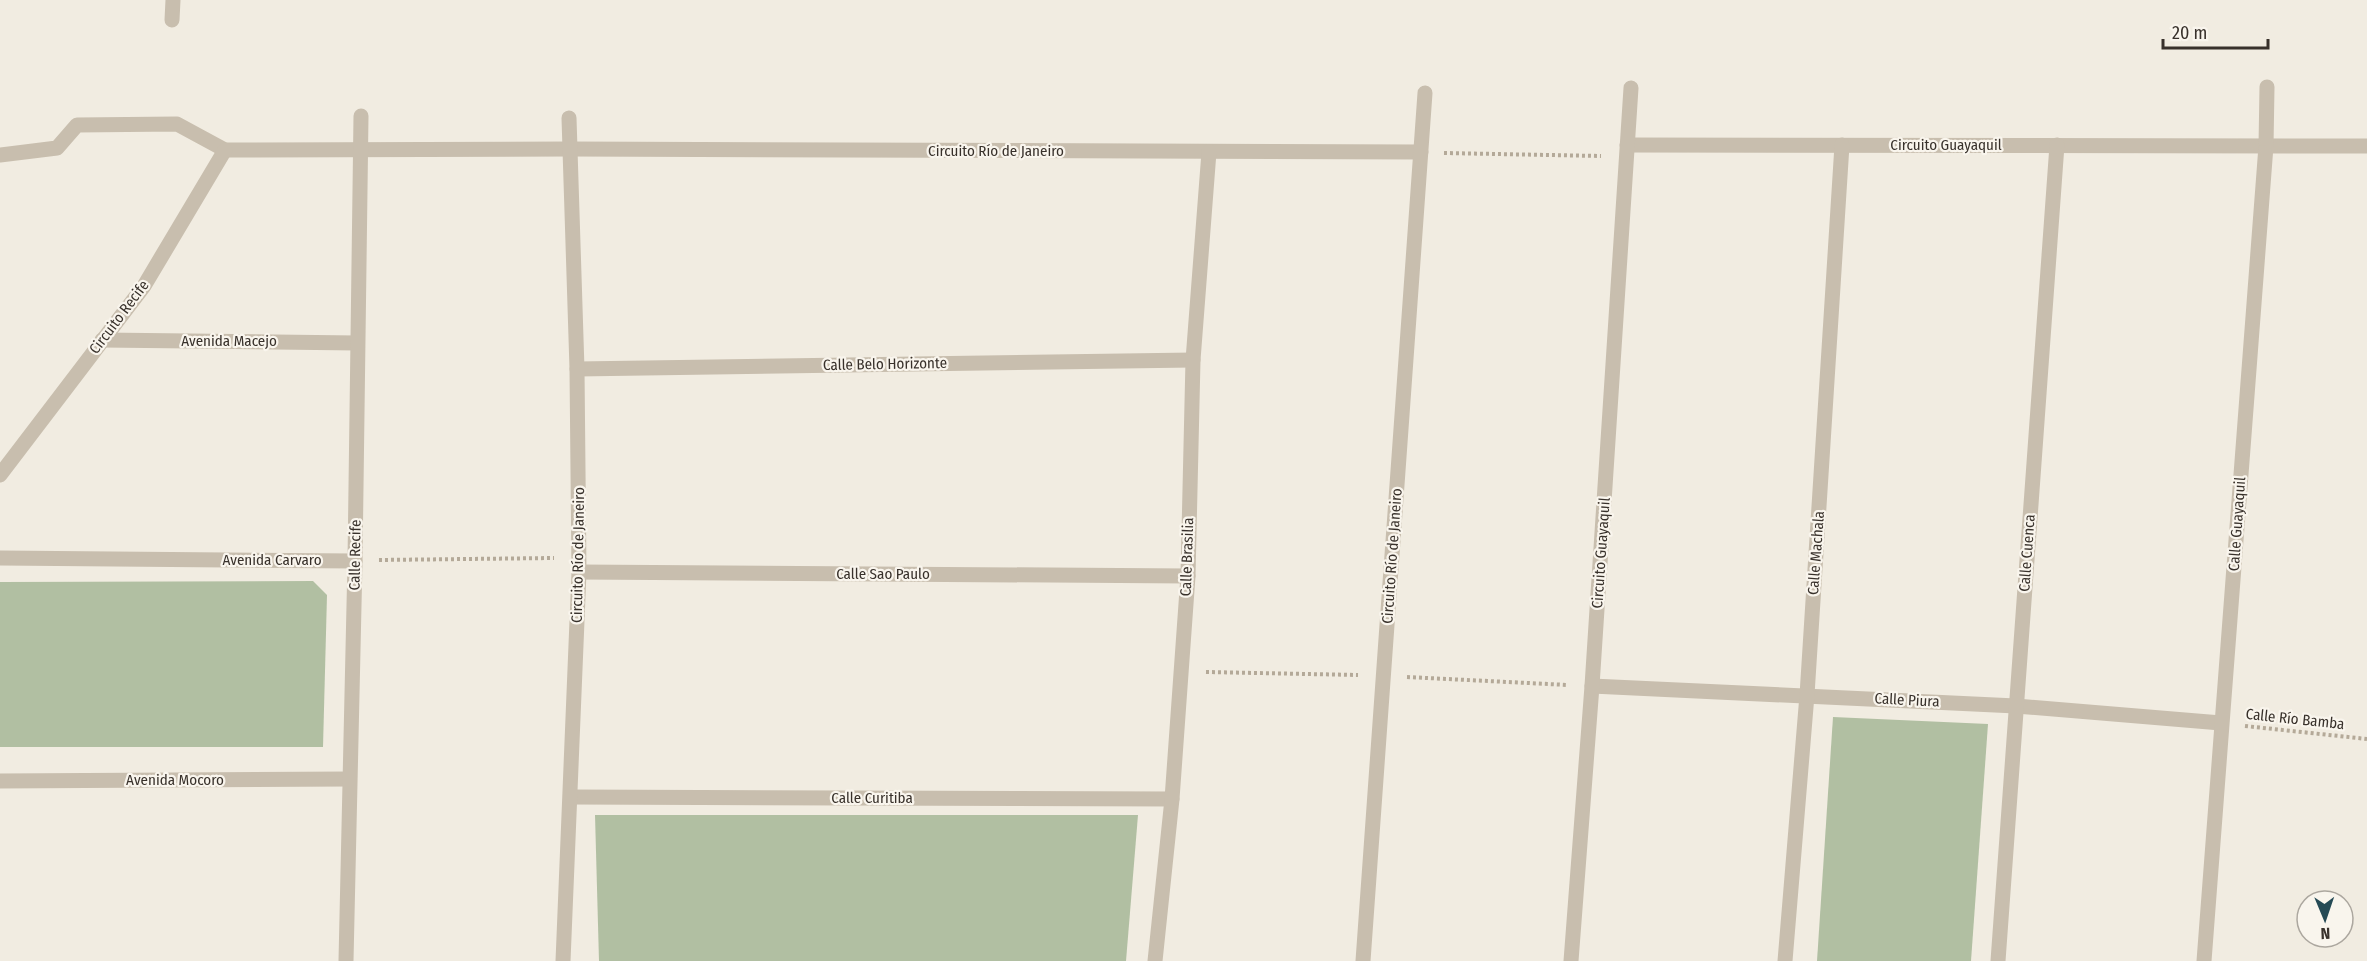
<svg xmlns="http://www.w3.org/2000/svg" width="2367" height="961" viewBox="0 0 2367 961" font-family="'Fira Sans Condensed',sans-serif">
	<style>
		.green { fill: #b1bfa2 }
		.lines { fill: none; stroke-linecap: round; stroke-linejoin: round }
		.path { stroke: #b4a998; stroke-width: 4; stroke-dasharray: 3 3; stroke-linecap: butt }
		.street { stroke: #c8beae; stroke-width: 15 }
		.labels { text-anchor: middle; stroke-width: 4.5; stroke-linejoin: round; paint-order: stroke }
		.street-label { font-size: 15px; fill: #38312b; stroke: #f9f5ed }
	</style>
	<rect width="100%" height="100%" fill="#f1ece1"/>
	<g class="green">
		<path d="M313 581 327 595 323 747H0V582Z"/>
		<path d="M1833 717 1988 724 1971 961H1817Z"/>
		<path d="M595 815H1138L1126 961H599Z"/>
	</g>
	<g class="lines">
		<g class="path">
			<path d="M1444 153 1601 156"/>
			<path d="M379 560 554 558"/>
			<path d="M1206 672 1358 675"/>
			<path d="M1407 677 1568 685"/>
			<path d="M2245 726 2367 739"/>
		</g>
		<g class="street">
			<path d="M172 20 173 0"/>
			<path d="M1627 145 2367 146"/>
			<path d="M0 155 57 148 77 125 177 124 225 150 570 149 1421 152"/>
			<path d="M102 340 357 343"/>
			<path d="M577 369 1193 360"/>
			<path d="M0 475 144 286 225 150"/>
			<path d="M0 558 355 561"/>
			<path d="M579 572 1188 576"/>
			<path d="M1592 686 2016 706 2221 723"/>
			<path d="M0 781 349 779"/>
			<path d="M571 797 1172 799"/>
			<path d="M346 961 355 561 361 116"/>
			<path d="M563 961 579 572 577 369 569 118"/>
			<path d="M1155 961 1172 799 1188 576 1193 360 1209 152"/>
			<path d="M1363 961 1425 93"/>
			<path d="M1571 961 1592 686 1631 88"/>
			<path d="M1785 961 1807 695 1842 145"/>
			<path d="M1998 961 2057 145"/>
			<path d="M2204 961 2266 146 2267 87"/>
		</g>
	</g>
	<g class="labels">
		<g class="street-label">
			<text x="1946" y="150">Circuito Guayaquil</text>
			<text x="996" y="156">Circuito Río de Janeiro</text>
			<text transform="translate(119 317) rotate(-53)" y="5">Circuito Recife</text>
			<text x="229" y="346">Avenida Macejo</text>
			<text transform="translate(885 364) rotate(-1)" y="5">Calle Belo Horizonte</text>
			<text transform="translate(2237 524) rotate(-86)" y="5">Calle Guayaquil</text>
			<text transform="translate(1601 553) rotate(-86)" y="5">Circuito Guayaquil</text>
			<text transform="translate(1816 553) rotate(-86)" y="5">Calle Machala</text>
			<text transform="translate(2027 553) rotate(-86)" y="5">Calle Cuenca</text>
			<text transform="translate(355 555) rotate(-89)" y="5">Calle Recife</text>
			<text transform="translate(578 555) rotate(-89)" y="5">Circuito Río de Janeiro</text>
			<text transform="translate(1392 556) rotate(-86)" y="5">Circuito Río de Janeiro</text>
			<text transform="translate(1187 557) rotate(-88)" y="5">Calle Brasilia</text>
			<text x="272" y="565">Avenida Carvaro</text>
			<text x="883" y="579">Calle Sao Paulo</text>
			<text transform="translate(1907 700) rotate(3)" y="5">Calle Piura</text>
			<text transform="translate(2295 719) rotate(6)" y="5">Calle Río Bamba</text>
			<text x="175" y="785">Avenida Mocoro</text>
			<text x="872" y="803">Calle Curitiba</text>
		</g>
	</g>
	<g transform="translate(2325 919) rotate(178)"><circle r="28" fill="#f9f5ed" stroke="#aca79f" stroke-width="1.5"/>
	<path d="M0-4.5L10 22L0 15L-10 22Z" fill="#254a55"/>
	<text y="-9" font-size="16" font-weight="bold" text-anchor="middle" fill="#38312b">N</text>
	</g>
	<path d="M2163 39v9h105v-9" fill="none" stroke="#38312b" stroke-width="3"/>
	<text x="2172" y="39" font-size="18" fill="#38312b" stroke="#f9f5ed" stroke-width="4.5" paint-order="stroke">20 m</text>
</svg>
